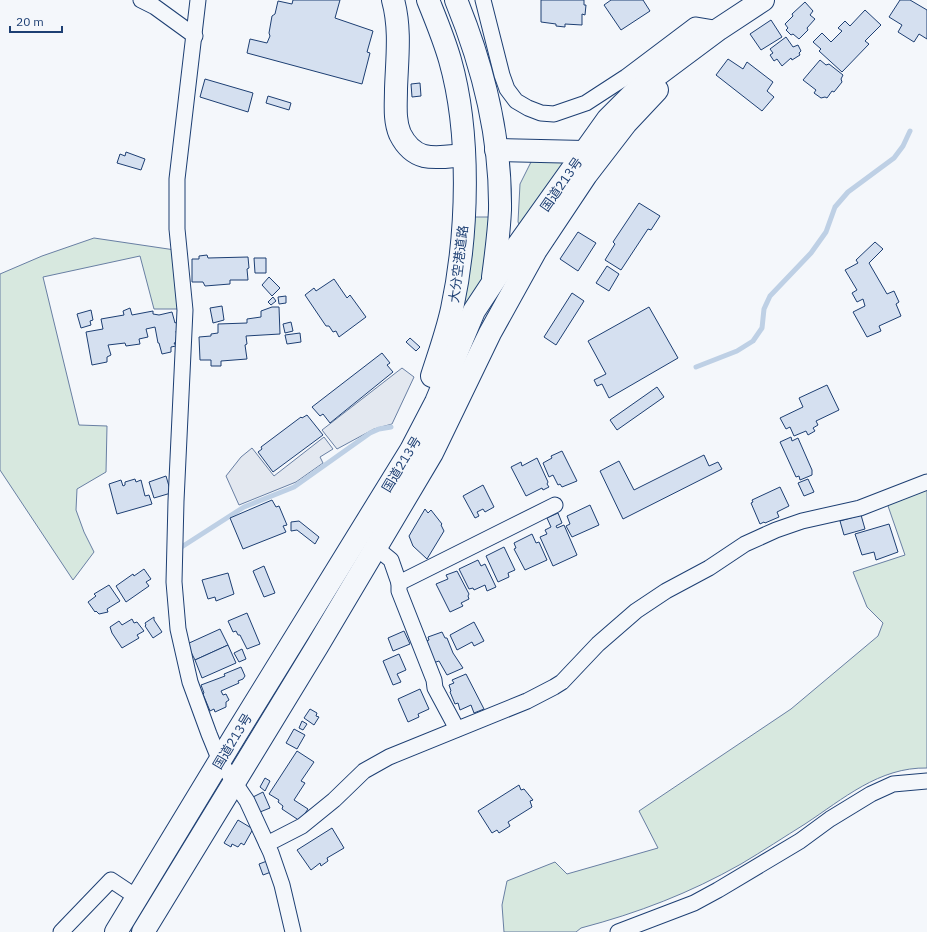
<svg xmlns="http://www.w3.org/2000/svg" width="927" height="932" viewBox="0 0 927 932" font-family="'IBM Plex Sans','Noto Sans JP',sans-serif">
	<style>
		.green { fill: #d7e8df; stroke: #687fa3 }
		.parking { fill: #e3e8f0; stroke: #687fa3 }
		.lines { fill: none; stroke-linecap: round; stroke-linejoin: round }
		.stream { stroke: #bed0e5; stroke-width: 5 }
		.building { fill: #d5e0f0; stroke: #1d3f73 }
		.street-casing { stroke: #1d3f73; stroke-width: 17 }
		.secondary-casing { stroke: #1d3f73; stroke-width: 24 }
		.highway-casing { stroke: #1d3f73; stroke-width: 24 }
		.street { stroke: #f4f7fb; stroke-width: 15 }
		.secondary { stroke: #f4f7fb; stroke-width: 22 }
		.highway { stroke: #f4f7fb; stroke-width: 22 }
		.labels { text-anchor: middle; stroke-width: 3; stroke-linejoin: round; paint-order: stroke }
		.street-label { font-size: 13px; fill: #1d3f73; stroke: #f4f7fb }
	</style>
	<rect width="100%" height="100%" fill="#f4f7fb"/>
	<g class="green">
		<path d="M560 159 564 163 520 226 518 222 520 184 532 160Z"/>
		<path d="M474 217H489L482 285 466 307 463 303 472 254Z"/>
		<path d="M94 238 175 250 180 309H154L140 256 43 277 79 425 107 426 106 472 77 489 76 510 84 532 94 552 73 580 0 470V274L42 256Z"/>
		<path d="M927 486V768C879 767 843 799 805 824 784 837 763 851 741 864 690 893 638 913 581 928L576 932H504L502 905 507 881 555 862 567 874 658 848 639 811 791 709 878 636 883 623 867 607 853 572 905 555 887 503Z"/>
	</g>
	<g class="parking">
		<path d="M402 368 414 377 392 424 374 429 337 449 322 430Z"/>
		<path d="M324 437 333 449 320 457 323 463 296 482 239 505 226 476 241 457 252 448 274 476Z"/>
	</g>
	<g class="lines">
		<g class="stream">
			<path d="M696 367 737 351 753 341 762 328 764 309 770 296 811 253 826 232 835 207 848 192 894 158 903 146 910 131"/>
			<path d="M180 548 244 507 294 487 370 433 379 429 391 427"/>
		</g>
	</g>
	<g class="building">
		<path d="M293 0H340L335 18 373 31 367 52 370 53 362 84 247 53 250 39 267 43 270 36 269 33 272 16 275 14 278 1 292 4Z"/>
		<path d="M541 0H584V5H586L585 15 582 14V25L565 24V27L556 26V24L541 22Z"/>
		<path d="M611 0H643L650 11 621 30 604 5Z"/>
		<path d="M900 0H910L927 10V39L919 34 914 42 898 32 902 25 889 17Z"/>
		<path d="M805 2 813 11 810 15 815 19 807 28 808 30 799 39 793 34 791 35 786 30 788 28 785 24 793 16 792 14Z"/>
		<path d="M865 10 881 25 865 41 869 44 842 72 819 51 821 49 813 42 822 33 831 42 842 31 838 28 845 21 850 26Z"/>
		<path d="M771 20 782 37 761 50 750 34Z"/>
		<path d="M786 37 793 47 798 45 801 51 799 53 800 55 792 60 791 58 782 66 777 59 774 61 770 55 773 53 770 49Z"/>
		<path d="M728 59 743 69 747 62 773 82 767 91 774 97 762 111 716 75Z"/>
		<path d="M820 60 826 65 829 64 843 75 841 79 842 82 834 92 832 91 827 98 825 97 821 98 814 93 816 90 803 80Z"/>
		<path d="M205 79 253 93 248 112 200 97Z"/>
		<path d="M420 83 421 96 412 97 411 84Z"/>
		<path d="M268 96 291 103 289 110 266 103Z"/>
		<path d="M126 152 145 159 141 170 117 163 120 154 125 156Z"/>
		<path d="M639 203 660 216 651 230 648 229 621 270 605 260 615 244 613 242Z"/>
		<path d="M578 232 596 243 578 271 560 259Z"/>
		<path d="M875 242 883 249 869 263 887 294 894 291 899 302 896 304 901 316 879 326 881 331 867 337 853 312 865 306 863 299 857 302 852 293 857 290 845 270 858 263 856 260Z"/>
		<path d="M207 255 208 258 248 257 249 268 247 269 248 280H230V284L205 286 203 282H192V259H199V256Z"/>
		<path d="M254 258H266V273H255Z"/>
		<path d="M607 266 619 274 609 291 596 283Z"/>
		<path d="M269 277 280 288 272 296 262 285Z"/>
		<path d="M334 279 347 298 350 295 366 317 339 337 336 331 333 332 329 326H326L305 295 314 288 316 291Z"/>
		<path d="M572 293 584 301 556 345 544 337Z"/>
		<path d="M286 296V303L279 304 278 297Z"/>
		<path d="M273 297 276 301 271 305 268 302Z"/>
		<path d="M222 306 224 320 213 323 210 308Z"/>
		<path d="M272 307H279L280 334 246 336 247 344 245 345 247 359 221 361V366H211V360H200L199 337 211 336V334L218 333V324L247 323V319L261 317V311Z"/>
		<path d="M649 307 678 358 609 398 602 384 597 386 594 380 606 374 588 341Z"/>
		<path d="M130 308 132 315 153 311V314L159 315 172 312 175 323 177 322 178 330 176 331 178 342 174 343 176 346 171 347V352L162 354 159 343H158L155 327 146 329 148 337 139 339 140 344 126 346 125 343 108 345 111 355 107 357V362L92 365 86 332 103 329 101 319 124 315 123 311Z"/>
		<path d="M91 310 93 320 90 321 91 325 81 328 77 314Z"/>
		<path d="M291 322 293 331 285 333 283 324Z"/>
		<path d="M300 333 301 342 287 344 285 335Z"/>
		<path d="M410 338 420 347 416 351 406 342Z"/>
		<path d="M382 353 390 363 387 365 393 372 330 423 323 414 320 416 312 407Z"/>
		<path d="M827 385 839 410 816 421 818 425 813 428 815 431 808 435 806 431 794 436 790 427 786 429 780 418 803 407 799 398Z"/>
		<path d="M657 387 664 397 617 430 610 420Z"/>
		<path d="M307 415 323 435 273 472 258 452 262 449 261 447 301 417 302 418Z"/>
		<path d="M791 437 792 441 798 438 812 470V475L800 480 799 476 796 477 780 442Z"/>
		<path d="M562 451 577 481 562 487 560 484 558 485 553 475 549 477 543 463 552 458 551 456Z"/>
		<path d="M704 455 709 466 718 462 722 469 623 519 600 471 619 461 634 490Z"/>
		<path d="M537 458 548 482 547 484 549 487 543 490 542 488 526 496 511 467 521 462 522 466Z"/>
		<path d="M166 476 171 493 154 498 149 482Z"/>
		<path d="M135 479 136 482 141 480 145 496 149 495 152 504 117 514 109 484 121 480 123 486 125 485V482Z"/>
		<path d="M808 479 814 492 804 496 798 483Z"/>
		<path d="M483 485 494 507 485 512 483 509 477 512 479 516 475 518 463 496Z"/>
		<path d="M780 487 789 506 777 512 779 517 765 523 764 522 760 524 751 503 753 502 752 500Z"/>
		<path d="M272 500 276 507 279 506 287 525 283 526 286 532 243 549 230 518Z"/>
		<path d="M590 505 599 525 572 537 566 526 570 524 567 516Z"/>
		<path d="M425 509 428 513 431 510 442 524 441 525 444 531 427 559 413 546 409 536Z"/>
		<path d="M558 513 562 523 556 526 557 528 564 525 577 555 553 566 540 537 547 534 545 530 551 527 547 518Z"/>
		<path d="M861 515 865 529 844 535 840 521Z"/>
		<path d="M299 521 319 537 315 544 297 530 291 531V522Z"/>
		<path d="M889 524 898 552 876 560 874 552 862 555 855 534Z"/>
		<path d="M532 534 536 543 539 542 547 560 525 570 514 549 516 548 514 543Z"/>
		<path d="M504 547 515 570 508 573 509 577 498 582 486 556Z"/>
		<path d="M478 560 481 566 485 564 496 587 487 591 485 585 474 590 473 588 469 589 459 569Z"/>
		<path d="M264 566 275 593 264 597 253 571Z"/>
		<path d="M144 569 151 579 146 582 149 586 126 602 116 586 133 574 134 576Z"/>
		<path d="M457 571 469 594 468 596 469 599 461 603 463 606 450 612 436 584 448 579 446 575Z"/>
		<path d="M228 573 234 594 216 601 215 597 208 599 202 580Z"/>
		<path d="M109 585 120 601 107 609 108 612 99 614 96 611 95 612 88 602 96 596 94 594Z"/>
		<path d="M247 613 260 644 247 649 240 635H238L236 631 233 632 228 621Z"/>
		<path d="M154 617V620L162 632 153 638 145 626 146 625 145 623Z"/>
		<path d="M132 619 134 623 137 622 144 631 137 635 139 638 122 648 112 633 110 627 119 621 122 625Z"/>
		<path d="M474 622 484 641 474 646 472 642 457 650 450 635Z"/>
		<path d="M220 629 228 645 195 660 187 644Z"/>
		<path d="M404 631 410 644 393 651 388 638Z"/>
		<path d="M442 632 445 638H447L453 653 463 668 447 675 439 661 433 663 424 642 429 640 428 637Z"/>
		<path d="M228 645 236 663 202 678 195 660Z"/>
		<path d="M242 649 246 659 239 662 234 653Z"/>
		<path d="M399 654 406 670 397 674 401 682 393 685 383 661Z"/>
		<path d="M241 667 245 676 243 679 238 681 239 683 221 691 223 695 226 694 229 700 226 702V707L215 712 214 709 210 711 203 694 204 693 201 685 225 676 224 674Z"/>
		<path d="M466 674 484 709 474 713 471 705 460 710 458 703 455 704 450 692 451 691 449 685 454 683 452 680Z"/>
		<path d="M420 689 429 709 418 714 419 717 408 722 398 699Z"/>
		<path d="M310 709 317 713 316 716 319 717 314 725 304 718Z"/>
		<path d="M302 721 307 724 303 730 299 728Z"/>
		<path d="M294 729 305 735 297 749 286 743Z"/>
		<path d="M297 751 314 762 301 781 305 783 294 800 308 809 300 821 282 809 283 806 278 802 279 800 269 794Z"/>
		<path d="M265 778 270 781 265 791 260 787Z"/>
		<path d="M519 785 521 790 524 789 533 800 530 801 532 807 508 822 510 826 499 833 497 830 492 833 478 811Z"/>
		<path d="M263 792 270 808 260 812 253 797Z"/>
		<path d="M238 820 253 829 244 845 241 843 238 847 232 844 231 847 224 843Z"/>
		<path d="M332 828 344 848 327 858 328 861 321 866 320 863 311 870 297 850Z"/>
		<path d="M267 861 271 872 263 875 259 864Z"/>
	</g>
	<g class="lines">
		<g class="street-casing">
			<g id="street">
				<path d="M141 0 155 7 195 36"/>
				<path d="M198 0 177 179V229L185 310 176 501 174 582 178 629 190 682 209 734 220 761 247 801 271 853 282 885 293 932"/>
				<path d="M483 0 502 75 507 89 516 101 528 108 541 113 554 114 586 103 626 77 695 25 719 29"/>
				<path d="M375 547 391 560 399 583 555 505"/>
				<path d="M399 583V591L434 680 435 688 457 729"/>
				<path d="M267 844 302 826 334 800 364 771 389 757 527 701 554 687 562 682 598 644 636 611 666 591 709 568 745 544 776 530 802 521 860 508 927 482"/>
				<path d="M61 932 111 880 138 898"/>
				<path d="M618 932 694 903 718 890 800 841 830 819 871 794 893 784 927 781"/>
			</g>
		</g>
		<g class="secondary-casing">
			<path id="secondary" d="M393 0C401 29 397 59 396 89 396 104 394 120 400 134 405 144 413 153 424 156 437 159 451 156 464 155"/>
		</g>
		<g class="highway-casing">
			<g id="highway">
				<path d="M428 0C436 20 444 39 450 60 471 134 468 234 452 309 447 332 439 354 432 376"/>
				<path d="M456 0C483 66 501 138 500 210 499 232 496 255 493 277"/>
				<path d="M496 150 584 152 594 148"/>
				<path d="M116 932 236 734 411 450 436 402 474 311 511 255 608 119 633 94 656 76 719 29 763 0"/>
				<path d="M143 932 318 645 432 453 490 333 536 250 586 175 626 123 657 90"/>
			</g>
		</g>
		<use href="#street" class="street"/>
		<use href="#secondary" class="secondary"/>
		<use href="#highway" class="highway"/>
	</g>
	<g class="labels">
		<g class="street-label">
			<text transform="translate(561 184) rotate(-55)" y="5">国道213号</text>
			<text transform="translate(458 264) rotate(-83)" y="5">大分空港道路</text>
			<text transform="translate(401 464) rotate(-59)" y="5">国道213号</text>
			<text transform="translate(232 741) rotate(-59)" y="5">国道213号</text>
		</g>
	</g>
	<path d="M10 26v6h52v-6" fill="none" stroke="#1d3f73" stroke-width="2"/>
	<text x="16" y="26" font-size="12" fill="#1d3f73" stroke="#f4f7fb" stroke-width="3" paint-order="stroke">20 m</text>
</svg>
